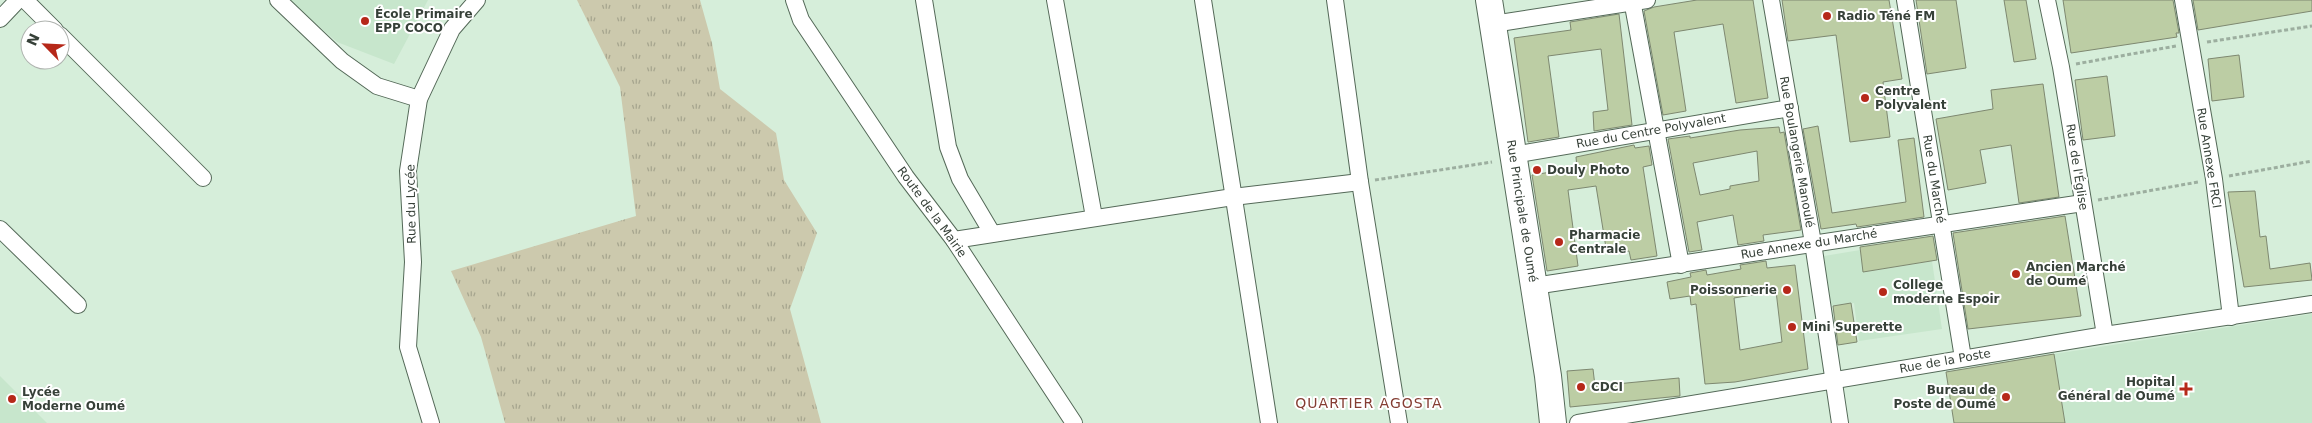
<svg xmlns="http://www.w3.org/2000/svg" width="2312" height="423" viewBox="0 0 2312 423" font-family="'DejaVu Sans',sans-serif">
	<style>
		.built { fill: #c7e6cc }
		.grass { fill: url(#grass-tufts) }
		.building { fill: #bccda4; stroke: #7e8870; fill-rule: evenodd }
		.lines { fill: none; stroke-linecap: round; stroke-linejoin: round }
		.minor-casing { stroke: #546958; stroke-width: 18 }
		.primary-casing { stroke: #546958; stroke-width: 28 }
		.path { stroke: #9cae9f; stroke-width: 3; stroke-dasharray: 4 2.5; stroke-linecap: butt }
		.minor { stroke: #fff; stroke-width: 16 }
		.primary { stroke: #fff; stroke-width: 26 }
		.poi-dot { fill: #b62819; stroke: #fff; stroke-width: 2 }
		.labels { text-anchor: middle; stroke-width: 4; stroke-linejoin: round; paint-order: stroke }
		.poi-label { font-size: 12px; font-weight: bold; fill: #364038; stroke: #fff; text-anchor: start }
		.street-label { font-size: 12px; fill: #364038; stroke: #fff }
		.neighbourhood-label { font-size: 14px; letter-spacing: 1px; fill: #843d32; stroke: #fff }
	</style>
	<defs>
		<pattern id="grass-tufts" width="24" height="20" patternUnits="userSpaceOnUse" patternTransform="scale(1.25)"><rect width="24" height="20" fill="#ccc9ad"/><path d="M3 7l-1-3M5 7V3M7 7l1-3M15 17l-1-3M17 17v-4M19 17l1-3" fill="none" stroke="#a6a58e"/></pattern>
	</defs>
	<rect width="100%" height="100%" fill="#d6eeda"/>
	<g class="built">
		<path d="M289 0H428L394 64 337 42Z"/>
		<path d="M1860 250 1864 272 1932 261 1942 329 1859 341 1854 303 1831 306 1824 256Z"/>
		<path d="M2312 314V423H2065L2054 354Z"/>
		<path d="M0 376 47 423H0Z"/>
	</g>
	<path class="grass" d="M577 0H700L712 43 720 89 776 133 784 180 817 233 790 309 821 423H505L481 337 451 271 636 216 620 87Z"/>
	<g class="building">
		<path d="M1697 0H1753L1768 98 1736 103 1723 24 1674 32 1686 111 1663 115 1644 11 1654 7Z"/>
		<path d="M1782 0H1889L1902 79 1883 82 1890 137 1850 142 1836 35 1788 41Z"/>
		<path d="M1916 0H1956L1966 68 1927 74Z"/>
		<path d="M2004 0H2026L2036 59 2014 62Z"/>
		<path d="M2063 0H2173L2179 33H2176L2177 37 2071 53Z"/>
		<path d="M2193 0H2312V11L2198 30Z"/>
		<path d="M1619 14 1632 125 1594 131 1593 112 1608 110 1601 49 1548 56 1559 137 1528 142 1514 38 1571 30 1570 22Z"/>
		<path d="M2239 55 2244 97 2212 101 2208 59Z"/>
		<path d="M2107 76 2115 136 2083 140 2075 80Z"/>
		<path d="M2043 84 2059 197 2019 203 2011 145 1980 150 1986 183 1948 190 1936 119 1993 109 1991 90Z"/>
		<path d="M1818 126 1832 213 1906 202 1898 140 1914 138 1924 217 1857 227 1856 224 1821 229 1803 129Z"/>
		<path d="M1779 127 1780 133 1784 132 1801 230 1763 235 1764 241 1738 245 1733 215 1697 222 1702 250 1689 252 1668 139 1690 136V138L1740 130ZM1757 151 1759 181 1730 186V189L1700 195 1693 163Z"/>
		<path d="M1634 145 1635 148 1649 146 1652 165 1643 167 1657 256 1631 260 1629 251 1607 254 1596 186 1568 190 1578 266 1547 271 1532 175 1577 168 1576 157Z"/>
		<path d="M2255 191 2260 237 2266 236 2270 269 2310 263 2312 280 2244 287 2228 192Z"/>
		<path d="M2065 216 2081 316 1968 329 1953 233Z"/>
		<path d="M1933 236 1937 260 1863 272 1860 247Z"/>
		<path d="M1766 261 1767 268 1795 265 1808 369 1735 382 1705 384 1696 304 1691 305 1690 296 1670 299 1667 282 1691 277 1690 273 1706 270 1707 275 1741 269 1740 265ZM1776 291 1782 342 1740 350 1734 298Z"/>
		<path d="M1851 303 1857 342 1838 345 1833 306Z"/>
		<path d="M2054 354 2065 423H1954L1946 372Z"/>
		<path d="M1593 369 1595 386 1679 378 1680 396 1570 407 1567 371Z"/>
	</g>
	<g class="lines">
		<g class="minor-casing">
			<g id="minor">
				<path d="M25 0 55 30"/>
				<path d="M278 0 342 61 377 86 419 99"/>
				<path d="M794 0 801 20 906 177 954 240 1074 423"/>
				<path d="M924 0 948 147 960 179 992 233"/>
				<path d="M1055 0 1094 217"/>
				<path d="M1203 0 1269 423"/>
				<path d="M1335 0 1360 182 1399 423"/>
				<path d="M1632 0 1681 265"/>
				<path d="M1771 0 1813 243 1840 423"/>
				<path d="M1905 0 1963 358"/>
				<path d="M2047 0 2061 67 2105 335"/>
				<path d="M2183 0 2214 179 2231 317"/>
				<path d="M0 19 18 0"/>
				<path d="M1493 24 1647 0"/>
				<path d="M60 35 203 178"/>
				<path d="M1513 155 1790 108"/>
				<path d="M0 229 78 305"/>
				<path d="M954 240 1233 197 1360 182"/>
				<path d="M1534 286 2083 203"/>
				<path d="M431 423 408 347 413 262 408 171 419 99 452 29 477 0"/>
				<path d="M1578 423 2105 335 2312 304"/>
			</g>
		</g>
		<g class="primary-casing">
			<path id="primary" d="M1489 0 1548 376 1553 423"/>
		</g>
		<g class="path">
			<path d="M2207 42 2312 26"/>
			<path d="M2076 64 2176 46"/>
			<path d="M2229 176 2312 161"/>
			<path d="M1375 180 1492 162"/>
			<path d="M2098 200 2198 182"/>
		</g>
		<use href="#minor" class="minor"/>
		<use href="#primary" class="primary"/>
	</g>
	<g class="poi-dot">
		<circle cx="1827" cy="16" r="5"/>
		<circle cx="365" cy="21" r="5"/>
		<circle cx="1865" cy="98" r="5"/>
		<circle cx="1537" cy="170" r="5"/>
		<circle cx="1559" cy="242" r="5"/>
		<circle cx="2016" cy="274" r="5"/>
		<circle cx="1787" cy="290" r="5"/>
		<circle cx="1883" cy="292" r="5"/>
		<circle cx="1792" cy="327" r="5"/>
		<circle cx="1581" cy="387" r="5"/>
		<path d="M2183.5 381.5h5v5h5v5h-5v5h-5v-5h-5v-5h5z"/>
		<circle cx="2006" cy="397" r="5"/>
		<circle cx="12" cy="399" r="5"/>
	</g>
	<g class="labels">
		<g class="poi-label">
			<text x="375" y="18">École Primaire<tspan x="375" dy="14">EPP COCO</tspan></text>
			<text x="1837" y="20">Radio Téné FM</text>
			<text x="1875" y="95">Centre<tspan x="1875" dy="14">Polyvalent</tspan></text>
			<text x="1547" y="174">Douly Photo</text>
			<text x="1569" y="239">Pharmacie<tspan x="1569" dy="14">Centrale</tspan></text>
			<text x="2026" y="271">Ancien Marché<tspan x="2026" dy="14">de Oumé</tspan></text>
			<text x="1893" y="289">College<tspan x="1893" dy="14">moderne Espoir</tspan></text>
			<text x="1777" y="294" text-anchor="end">Poissonnerie</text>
			<text x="1802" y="331">Mini Superette</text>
			<text x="2175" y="386" text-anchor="end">Hopital<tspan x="2175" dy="14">Général de Oumé</tspan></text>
			<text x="1591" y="391">CDCI</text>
			<text x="1996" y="394" text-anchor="end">Bureau de<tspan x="1996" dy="14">Poste de Oumé</tspan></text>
			<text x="22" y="396">Lycée<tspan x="22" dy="14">Moderne Oumé</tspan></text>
		</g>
		<g class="street-label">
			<text transform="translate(1651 131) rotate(-10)" y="4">Rue du Centre Polyvalent</text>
			<text transform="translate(1797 152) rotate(80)" y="4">Rue Boulangerie Manoulé</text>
			<text transform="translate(2209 158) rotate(81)" y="4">Rue Annexe FRCI</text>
			<text transform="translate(2077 167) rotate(81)" y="4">Rue de l'Église</text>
			<text transform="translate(1934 179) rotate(81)" y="4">Rue du Marché</text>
			<text transform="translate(411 204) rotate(-91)" y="4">Rue du Lycée</text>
			<text transform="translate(1522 211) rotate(81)" y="4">Rue Principale de Oumé</text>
			<text transform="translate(932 212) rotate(54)" y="4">Route de la Mairie</text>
			<text transform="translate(1809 244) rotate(-9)" y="4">Rue Annexe du Marché</text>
			<text transform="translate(1945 361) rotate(-10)" y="4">Rue de la Poste</text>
		</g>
		<g class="neighbourhood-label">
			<text x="1369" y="408">QUARTIER AGOSTA</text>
		</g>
	</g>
	<g transform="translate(45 45) rotate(294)"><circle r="24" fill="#ffffff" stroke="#afb3af"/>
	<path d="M0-4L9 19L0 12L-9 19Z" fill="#b62819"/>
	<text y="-8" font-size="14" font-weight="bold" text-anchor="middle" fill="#364038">N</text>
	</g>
</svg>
